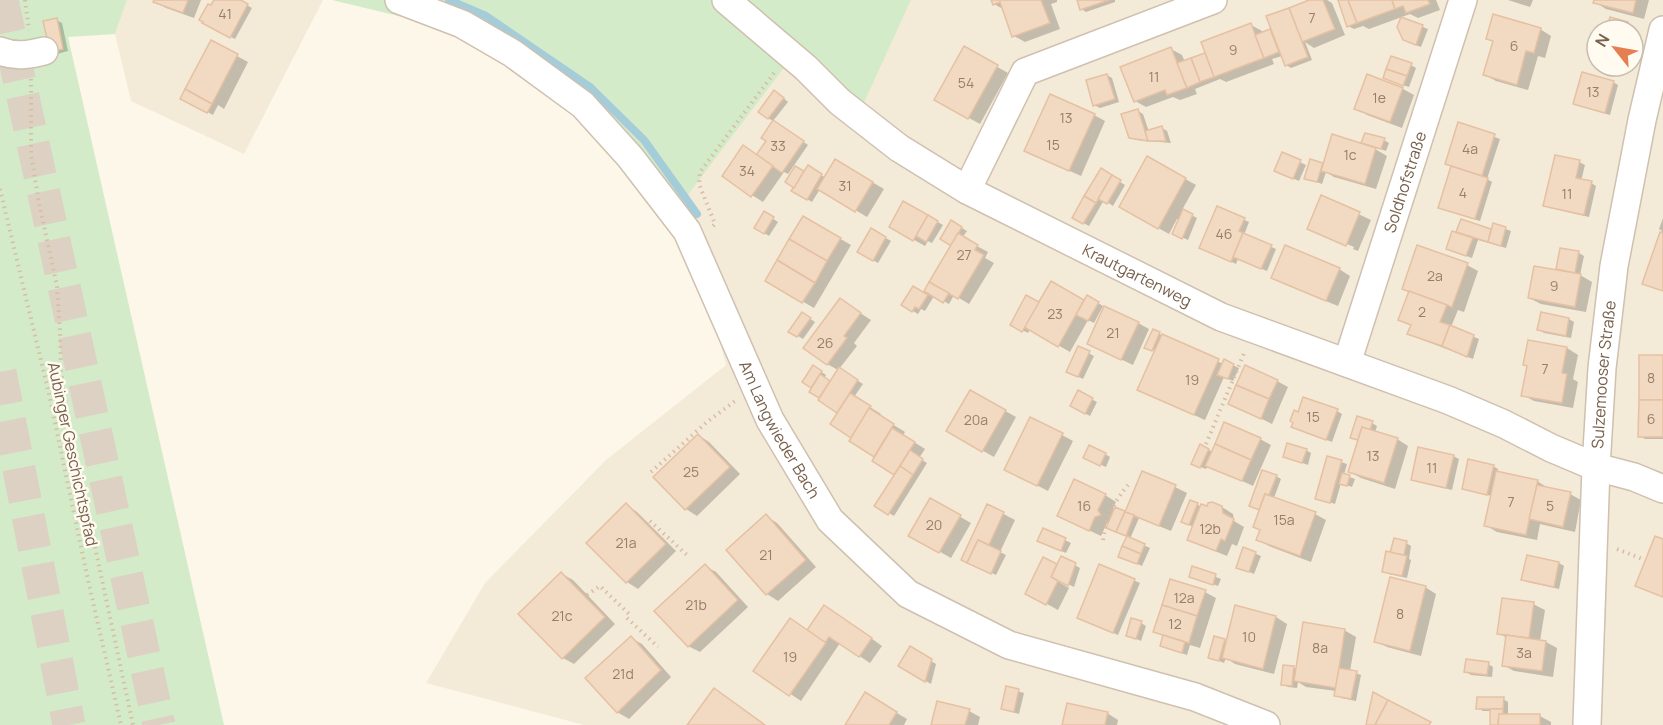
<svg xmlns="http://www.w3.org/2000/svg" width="1663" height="725" viewBox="0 0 1663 725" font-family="Manrope,sans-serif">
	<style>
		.residential { fill: #f4ead8; fill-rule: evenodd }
		.green { fill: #d3ebc8 }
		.shadow { fill: #0003 }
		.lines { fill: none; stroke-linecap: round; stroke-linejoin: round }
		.stream { stroke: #a4ccd9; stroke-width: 8 }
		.building { fill: #f2d9c2; stroke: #e5c1a2; stroke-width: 1.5 }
		.highway-tunnel { stroke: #dcd1c3; stroke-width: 33; stroke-dasharray: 33 16; stroke-linecap: butt }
		.minor-casing { stroke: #cfc0af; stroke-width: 30 }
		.path { stroke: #d8bda4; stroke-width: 4; stroke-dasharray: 1.5 4.5; stroke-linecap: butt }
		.minor { stroke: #fff; stroke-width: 27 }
		.labels { text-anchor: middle; stroke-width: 5; stroke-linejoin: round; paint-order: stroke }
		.number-label { font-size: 14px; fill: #967e6a }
		.street-label { font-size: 16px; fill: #78604d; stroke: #fffbf1 }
	</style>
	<rect width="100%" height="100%" fill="#fdf7ea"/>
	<g class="residential">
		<path d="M127 0H323L244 154 131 101 115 34Z"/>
		<path d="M911 0H1663V725H584L426 683 485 583 606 460 726 365 711 309 669 220 798 48 862 106ZM1597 30H1633V66H1597Z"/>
	</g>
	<g class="green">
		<path d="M0 0H127L115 34 68 37 224 725H0Z"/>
		<path d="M332 0H911L862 107 798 49 669 220 598 135 519 71 436 25Z"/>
	</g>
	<g class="shadow">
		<path d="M156 0H201L194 18 166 8 155 1Z"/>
		<path d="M216 0H238L252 8 235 39 204 23Z"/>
		<path d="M993 0H1057V2L1051 4 1060 29 1025 42 1014 36 1003 9 994 4Z"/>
		<path d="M1078 0H1115V2L1086 12 1081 9Z"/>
		<path d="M1313 0H1327L1332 3 1345 35 1314 48 1305 42 1312 60 1291 68 1286 65 1282 56 1272 59 1274 64 1226 82 1220 79 1195 89 1197 94 1180 100 1173 97 1146 107 1135 101 1171 49 1182 55 1185 62 1205 54 1208 56 1251 25 1262 31 1263 33 1272 30Z"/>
		<path d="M1339 0H1436L1440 10 1418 18 1410 14 1369 29 1363 26 1354 29 1348 26Z"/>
		<path d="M1508 0H1533L1530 7Z"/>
		<path d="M1596 0H1649L1644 19 1606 9 1595 2Z"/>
		<path d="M1402 19 1428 29 1421 47 1410 43Z"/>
		<path d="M1611 19 1628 23 1633 26 1632 30H1607Z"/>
		<path d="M56 20 62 23 68 51 57 54Z"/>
		<path d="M1540 29 1551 36 1545 58 1538 56 1528 90 1496 81 1485 75 1494 42Z"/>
		<path d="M211 42 248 62 224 109 218 105 213 115 182 98Z"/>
		<path d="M964 48 1008 73 980 124 936 100Z"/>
		<path d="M1411 65 1416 68 1409 87 1390 81Z"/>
		<path d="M1107 75 1112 78 1119 102 1100 108 1094 105Z"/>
		<path d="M1613 82 1618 85 1610 115 1579 106 1574 103Z"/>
		<path d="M1403 89 1414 95 1402 128 1367 115 1356 108Z"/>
		<path d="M780 95 788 102 773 121 768 118Z"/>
		<path d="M1138 111 1143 114 1149 132 1162 128 1167 131 1171 143 1136 140 1130 137Z"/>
		<path d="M1094 115 1105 121 1081 176 1026 151Z"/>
		<path d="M1459 124 1500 139 1487 179 1492 182 1480 221 1445 210 1452 166 1447 163Z"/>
		<path d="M779 125 808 145 788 174 784 172 763 202 752 195 757 156Z"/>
		<path d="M1384 140 1389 143 1386 151 1375 147V149L1387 156 1376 189 1334 177 1326 172 1322 184 1306 178 1311 161 1324 166 1369 146 1363 142Z"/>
		<path d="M1283 154 1306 165 1299 181 1281 173Z"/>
		<path d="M1148 158 1196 185 1182 210 1197 218 1188 240 1179 236 1180 220 1177 219 1169 234 1121 207Z"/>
		<path d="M836 161 884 189 867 217 820 189 812 202 793 191 808 167 826 178Z"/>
		<path d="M1579 162 1585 165 1581 181 1591 183 1596 186 1589 217 1550 208 1545 205Z"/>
		<path d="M1102 171 1125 185 1113 206 1104 200 1089 226 1074 218Z"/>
		<path d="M1322 197 1371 220 1358 251 1353 249 1354 247 1318 232Z"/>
		<path d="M904 203 943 225 932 243 928 241 925 246 891 227Z"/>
		<path d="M1218 208 1249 222 1244 235 1276 249 1267 271 1238 259 1236 264 1206 250Z"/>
		<path d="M764 213 778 222 769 236 756 228Z"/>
		<path d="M804 218 851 245 814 308 767 281Z"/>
		<path d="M1663 218V291L1644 283 1662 231 1659 229Z"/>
		<path d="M1462 221 1492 231 1494 225 1511 231 1506 248 1478 240 1472 258 1453 251Z"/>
		<path d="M952 222 967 231 962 238 988 252 985 258 994 263 969 304 954 295 949 304 934 296 925 311 921 309 918 314 903 305 924 294 953 244Z"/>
		<path d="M872 230 891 241 878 263 859 252Z"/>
		<path d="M1561 249 1579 253 1584 256 1580 275 1592 282 1586 312 1541 304 1529 298 1557 271Z"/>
		<path d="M1467 265 1478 271 1464 312 1458 310 1451 327 1479 339 1473 359 1420 339 1409 333 1412 326 1400 320Z"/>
		<path d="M1339 269 1350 276 1338 306 1284 284 1273 277Z"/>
		<path d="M1051 283 1085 302 1088 297 1103 306 1094 323 1088 320 1070 352 1030 329 1028 333 1012 325 1039 304Z"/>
		<path d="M840 300 871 320 854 343 857 346 839 369 863 384 854 397 881 414 879 416 905 432 903 435 925 449 919 458 927 463 894 516 876 505 896 474 874 460 876 456 851 441 854 437 839 412 820 400 821 397 811 391 814 388 805 382 814 367 826 375 824 379 831 382 838 370 827 364Z"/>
		<path d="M803 314 815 322 803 339 790 331Z"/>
		<path d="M1542 314 1569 319 1574 322 1571 338 1544 333 1539 330Z"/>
		<path d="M1138 323 1149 329 1133 365 1089 344Z"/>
		<path d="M1153 331 1223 364 1224 361 1239 368 1233 381 1224 377 1205 420 1150 395 1155 351 1147 346Z"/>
		<path d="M1079 348 1094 356 1083 379 1073 374Z"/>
		<path d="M1567 348 1578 355 1573 379 1578 382 1573 408 1534 401 1523 395 1528 367 1525 365Z"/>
		<path d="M1663 357V439H1645L1640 436Z"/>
		<path d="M1277 381 1288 387 1272 424 1230 403Z"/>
		<path d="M971 392 1016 417 994 457 948 431Z"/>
		<path d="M1078 392 1097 402 1090 416 1072 406Z"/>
		<path d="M1337 411 1342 414 1332 442 1298 429Z"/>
		<path d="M1372 423 1377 426 1375 433 1397 439 1408 446 1395 489 1361 478 1350 472 1359 441 1352 437Z"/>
		<path d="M698 435 709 442 740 474 697 516 686 509 655 477Z"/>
		<path d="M1062 435 1073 441 1048 491 1017 475Z"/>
		<path d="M1260 439 1271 445 1253 486 1208 465 1206 469 1198 466 1201 446 1213 452Z"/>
		<path d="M1306 450 1311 453 1308 465 1284 456Z"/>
		<path d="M1105 454 1110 457 1106 467 1090 460Z"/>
		<path d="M1453 456 1459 459 1452 490 1418 482 1412 480Z"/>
		<path d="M1328 458 1347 464 1344 475 1355 479 1352 487 1341 483 1335 504 1320 499Z"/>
		<path d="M1493 466 1498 469 1497 473 1537 481 1548 488 1570 494 1581 500 1575 532 1540 524 1537 540 1497 532 1485 525 1492 496 1469 491 1463 488Z"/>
		<path d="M1142 473 1175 487 1187 493 1171 531 1139 518 1130 539 1150 548 1142 566 1120 556 1128 536 1113 530 1110 522 1107 523 1101 536 1059 516 1105 495 1116 502 1113 508 1132 516Z"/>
		<path d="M1276 476 1281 479 1274 498 1315 514 1326 520 1311 562 1269 546 1258 540 1262 530 1261 510 1251 505Z"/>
		<path d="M930 500 971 523 951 558 910 535Z"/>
		<path d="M1197 504 1201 507H1222L1233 514 1234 521 1244 527 1237 546 1232 544 1227 556 1200 545 1189 539 1193 527 1188 524Z"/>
		<path d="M626 505 637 512 676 551 638 589 627 582 588 543Z"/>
		<path d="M988 506 1015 520 1000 552 1006 555 996 575 963 559Z"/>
		<path d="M766 516 777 523 816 567 778 601 767 594Z"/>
		<path d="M1044 530 1071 543 1066 553 1044 544Z"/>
		<path d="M1406 543 1411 546 1409 559 1411 560 1407 578 1389 574 1383 571 1392 554Z"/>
		<path d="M1244 549 1261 556 1254 574 1238 567Z"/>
		<path d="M1062 558 1080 568 1074 587 1060 580 1059 582 1069 588 1058 610 1038 599 1044 559 1058 566Z"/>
		<path d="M1559 563 1564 566 1559 589 1528 582 1523 579Z"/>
		<path d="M705 566 716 572 748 607 700 652 688 646Z"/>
		<path d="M1100 566 1140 583 1118 635 1084 620Z"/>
		<path d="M1193 568 1221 579 1218 586 1191 576Z"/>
		<path d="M562 574 573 580 615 624 574 664 563 658Z"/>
		<path d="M1425 587 1436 594 1421 656 1387 647 1375 641Z"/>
		<path d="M1205 592 1216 598 1200 648 1190 645 1187 655 1166 648 1164 636 1155 631Z"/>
		<path d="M1533 604 1545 610 1540 641 1546 642 1557 648 1553 677 1514 671 1503 665 1507 638 1498 633Z"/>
		<path d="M1236 607 1276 617 1287 624 1274 674 1235 664 1226 658 1224 663 1210 657 1224 641 1227 642Z"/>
		<path d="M836 613 882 646 870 663 840 643 801 701 755 670 808 631Z"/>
		<path d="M1141 623 1146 626 1141 641 1128 635Z"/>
		<path d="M1344 630 1356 637 1350 671 1361 675 1356 701 1341 698 1336 695V691L1306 687 1298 682 1297 688 1288 687 1282 684 1294 668 1297 669Z"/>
		<path d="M631 638 642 644 671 677 629 719 617 712Z"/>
		<path d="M910 648 936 664 931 684 900 666Z"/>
		<path d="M1488 664 1493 667 1492 677 1471 675 1466 672Z"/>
		<path d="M1007 688 1024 693 1019 714 1002 709Z"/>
		<path d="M865 694 907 719 904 725H846Z"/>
		<path d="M1503 699 1508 702V716H1540L1551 722V725H1491V711H1483L1478 708Z"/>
		<path d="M969 711 980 717 978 725H932Z"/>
		<path d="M1107 713 1118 720 1117 725H1064Z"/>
	</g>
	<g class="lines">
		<path class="stream" d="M449 0 486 16 590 87 644 140 697 214"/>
	</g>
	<g class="building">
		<path d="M154 0H188L183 13 153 2Z"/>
		<path d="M214 0H241L248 4 230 38 202 23 203 22 199 20 208 4 211 5Z"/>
		<path d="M991 0H1041L1050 23 1012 37 1000 2 993 5Z"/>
		<path d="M1077 0H1109L1080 10Z"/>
		<path d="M1309 0H1323L1335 29 1302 42 1289 8Z"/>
		<path d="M1338 0H1348L1357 23 1347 27Z"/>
		<path d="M1348 0H1392L1395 9 1357 23Z"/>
		<path d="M1392 0H1428L1430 4 1406 13 1403 6 1395 9Z"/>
		<path d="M1594 0H1636L1633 13 1593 3Z"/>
		<path d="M1289 8 1308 57 1285 66 1266 16Z"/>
		<path d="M1493 14 1541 28 1534 53 1526 51 1517 85 1483 75 1493 41 1486 39Z"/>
		<path d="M1401 17 1423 25 1416 45 1403 40 1397 27Z"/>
		<path d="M1610 17 1628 22 1626 30H1606Z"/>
		<path d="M57 18 63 49 50 52 43 21Z"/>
		<path d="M1251 23 1264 58 1214 77 1201 42Z"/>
		<path d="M1270 29 1279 52 1264 58 1255 35Z"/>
		<path d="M211 40 238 54 212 104 185 89Z"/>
		<path d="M964 46 998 65 968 119 934 100Z"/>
		<path d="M1171 47 1187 88 1167 95 1165 90 1134 102 1120 67Z"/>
		<path d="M1205 53 1214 77 1200 82 1191 58Z"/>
		<path d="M1391 56 1412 63 1407 76 1386 69Z"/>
		<path d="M1191 58 1200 82 1187 88 1177 63Z"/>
		<path d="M1386 69 1407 76 1403 86 1383 78Z"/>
		<path d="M1582 72 1614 81 1605 113 1573 104Z"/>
		<path d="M1107 74 1115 99 1093 106 1086 80Z"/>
		<path d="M1367 74 1403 88 1390 122 1354 109Z"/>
		<path d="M185 89 212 104 207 113 180 99Z"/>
		<path d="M774 90 784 98 768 119 758 112Z"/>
		<path d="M1050 94 1095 114 1069 171 1024 151Z"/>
		<path d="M1138 109 1145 131 1148 141 1129 138 1121 114Z"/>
		<path d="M773 120 804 141 782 173 756 155 766 141 761 138Z"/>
		<path d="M1458 122 1495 134 1482 176 1445 164Z"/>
		<path d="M1162 126 1166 141H1148L1145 131Z"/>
		<path d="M1365 133 1385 138 1381 149 1361 143Z"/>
		<path d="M1332 134 1376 148 1365 184 1321 171Z"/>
		<path d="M743 145 773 166 751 197 722 176Z"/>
		<path d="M1282 152 1301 160 1293 179 1274 171Z"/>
		<path d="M1555 155 1580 160 1576 178 1592 181 1584 215 1543 206Z"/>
		<path d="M1147 156 1186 178 1158 229 1119 207Z"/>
		<path d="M835 159 873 182 855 212 817 189Z"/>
		<path d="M1310 159 1323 163 1317 182 1304 179Z"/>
		<path d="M808 165 822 174 807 200 791 191Z"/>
		<path d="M795 166 804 171 794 188 785 182Z"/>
		<path d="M1451 166 1488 178 1475 219 1438 208Z"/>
		<path d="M1101 168 1112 175 1096 203 1084 196Z"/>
		<path d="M1112 175 1121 180 1107 204 1098 199Z"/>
		<path d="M1321 195 1360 212 1346 246 1307 229Z"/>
		<path d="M1084 196 1096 203 1083 224 1072 218Z"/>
		<path d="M903 201 928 215 913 241 889 227Z"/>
		<path d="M1217 206 1245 218 1239 231 1243 233 1231 262 1199 248Z"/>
		<path d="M1183 209 1193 214 1182 239 1172 234Z"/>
		<path d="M764 211 774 217 764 234 754 228Z"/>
		<path d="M928 215 938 221 926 242 916 236Z"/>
		<path d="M803 216 841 238 827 261 789 239Z"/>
		<path d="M1461 219 1491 229 1488 242 1456 232Z"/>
		<path d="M951 220 962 227 951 246 940 239Z"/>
		<path d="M1493 223 1506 227 1501 246 1488 242Z"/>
		<path d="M871 228 886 237 873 261 857 252Z"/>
		<path d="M1452 231 1473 238 1466 256 1446 249Z"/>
		<path d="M1660 232 1663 233V291L1642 284Z"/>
		<path d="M958 233 978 245 975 250 984 255 958 299 929 282Z"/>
		<path d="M1243 233 1272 245 1261 269 1233 257Z"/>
		<path d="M789 239 827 261 815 283 777 260Z"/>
		<path d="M1285 245 1340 268 1326 301 1271 278Z"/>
		<path d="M1417 245 1468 263 1452 307 1402 289Z"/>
		<path d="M1560 248 1579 251 1575 273 1556 269Z"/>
		<path d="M777 260 815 283 802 303 765 281Z"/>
		<path d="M1534 266 1581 274 1575 307 1528 298Z"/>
		<path d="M1051 281 1084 300 1058 347 1024 327Z"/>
		<path d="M929 282 949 293 943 303 924 291Z"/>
		<path d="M913 286 928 295 919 309 915 307 912 312 901 305Z"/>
		<path d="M1409 291 1447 305 1440 322 1450 325 1442 346 1407 334 1411 325 1398 320Z"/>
		<path d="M1026 295 1039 302 1022 332 1010 325Z"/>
		<path d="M1087 295 1099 302 1088 321 1076 315Z"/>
		<path d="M840 298 861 313 844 336 847 338 827 365 803 348Z"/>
		<path d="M1104 306 1139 322 1121 360 1087 344Z"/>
		<path d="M802 312 811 318 797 337 788 332Z"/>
		<path d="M1541 312 1569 318 1566 336 1537 330Z"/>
		<path d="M1450 325 1474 335 1467 357 1442 346Z"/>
		<path d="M1153 329 1160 332 1152 351 1144 348Z"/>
		<path d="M1162 334 1219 359 1194 415 1137 390Z"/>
		<path d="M1528 340 1567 347 1562 373 1567 374 1562 403 1521 396 1527 366 1523 365Z"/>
		<path d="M1078 346 1090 351 1078 377 1066 372Z"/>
		<rect x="1639" y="355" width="24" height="45"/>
		<path d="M1224 359 1234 364 1228 379 1217 375Z"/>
		<path d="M813 365 822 371 811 388 802 382Z"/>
		<path d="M1245 365 1278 380 1269 399 1236 385Z"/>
		<path d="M839 367 858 380 837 413 818 400Z"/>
		<path d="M820 374 830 381 819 398 809 392Z"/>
		<path d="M1236 385 1269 399 1261 419 1228 404Z"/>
		<path d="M970 390 1006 410 982 452 946 431Z"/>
		<path d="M1078 390 1093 398 1085 414 1070 406Z"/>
		<path d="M850 393 871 406 851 438 830 424Z"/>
		<path d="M1303 397 1338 409 1326 440 1291 427 1293 423 1290 421 1294 410 1298 412Z"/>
		<path d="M1639 400H1663V437H1638Z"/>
		<path d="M869 408 894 424 874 457 849 441Z"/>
		<path d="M1357 416 1373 421 1370 430 1362 427 1358 440 1350 438Z"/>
		<path d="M1030 417 1063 433 1037 486 1004 470Z"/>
		<path d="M1224 422 1261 438 1251 460 1215 444Z"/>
		<path d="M1362 427 1398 438 1384 483 1348 472Z"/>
		<path d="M892 428 915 442 894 475 872 461Z"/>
		<path d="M698 434 730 467 685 510 653 477Z"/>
		<path d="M1287 443 1307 449 1302 463 1283 457Z"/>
		<path d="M1200 444 1209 449 1200 468 1191 464Z"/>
		<path d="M1215 444 1251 460 1242 481 1205 466Z"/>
		<path d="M1089 445 1106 453 1100 466 1083 458Z"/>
		<path d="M1418 447 1454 455 1446 488 1411 480Z"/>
		<path d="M910 450 923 459 913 475 900 466Z"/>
		<path d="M1327 456 1342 460 1330 503 1315 499Z"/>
		<path d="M1468 459 1494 465 1487 495 1462 489Z"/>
		<path d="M900 466 913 475 888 515 874 506Z"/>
		<path d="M1262 470 1277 475 1269 495 1265 494 1259 510 1249 506Z"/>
		<path d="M1142 471 1176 485 1159 526 1125 512Z"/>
		<path d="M1496 471 1538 480 1526 535 1484 526Z"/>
		<path d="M1342 473 1350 475 1347 486 1339 484Z"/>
		<path d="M1074 479 1106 494 1098 510 1101 515 1095 517 1089 531 1057 516Z"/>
		<path d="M1537 485 1571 492 1563 527 1529 519Z"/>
		<path d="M1265 494 1316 512 1300 556 1256 540 1260 530 1253 527Z"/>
		<path d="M930 498 961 515 939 553 908 536Z"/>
		<path d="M1190 500 1198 503 1189 525 1181 522Z"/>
		<path d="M1212 502 1222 506 1223 513 1234 519 1225 541 1221 539 1216 551 1187 540 1201 504 1207 506 1208 503Z"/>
		<path d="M626 503 666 544 626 583 586 543Z"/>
		<path d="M987 504 1004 512 989 545 978 540 967 563 961 560Z"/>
		<path d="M1115 507 1125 511 1116 532 1106 528Z"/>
		<path d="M1125 512 1134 515 1126 536 1116 532Z"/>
		<path d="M766 514 806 560 766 595 726 550Z"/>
		<path d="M1043 528 1066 538 1061 551 1037 541Z"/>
		<path d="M1127 536 1145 544 1141 554 1122 546Z"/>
		<path d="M1655 536 1663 539V597L1635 586Z"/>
		<path d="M1394 538 1407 541 1404 555 1390 553Z"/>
		<path d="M978 540 1001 551 991 574 967 563Z"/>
		<path d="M1122 546 1141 554 1137 564 1118 557Z"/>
		<path d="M1243 547 1256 552 1249 572 1236 568Z"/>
		<path d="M1386 551 1407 556 1402 576 1382 572Z"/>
		<path d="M1527 555 1559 562 1554 587 1521 580Z"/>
		<path d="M1061 556 1076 563 1068 586 1051 577Z"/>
		<path d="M1043 557 1057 564 1051 577 1058 581 1046 605 1025 594Z"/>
		<path d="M705 564 738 600 688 647 654 611Z"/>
		<path d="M1099 564 1135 579 1113 633 1077 618Z"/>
		<path d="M1192 566 1216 574 1213 585 1189 577Z"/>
		<path d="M561 572 605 617 562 659 518 614Z"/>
		<path d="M1390 577 1426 586 1410 651 1374 642Z"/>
		<path d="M1170 579 1206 590 1197 616 1162 605Z"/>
		<path d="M1502 598 1534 602 1529 638 1497 634Z"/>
		<path d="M824 605 872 638 859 657 829 637 825 643 807 630Z"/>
		<path d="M1162 605 1197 616 1189 643 1153 632Z"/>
		<path d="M1235 605 1276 616 1263 669 1222 658Z"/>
		<path d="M790 618 826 643 789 696 753 671Z"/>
		<path d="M1131 618 1142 621 1136 639 1126 636Z"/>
		<path d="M1303 622 1345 629 1336 688 1294 681Z"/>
		<path d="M1163 635 1185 642 1182 653 1160 646Z"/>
		<path d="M1506 635 1546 641 1542 671 1502 666Z"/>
		<path d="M631 636 661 670 617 713 585 678Z"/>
		<path d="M1214 636 1225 639 1219 661 1208 658Z"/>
		<path d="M910 646 932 659 925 682 898 666Z"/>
		<path d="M1466 659 1489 662 1487 675 1464 672Z"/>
		<path d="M1283 665 1294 666 1292 686 1281 685Z"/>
		<path d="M1339 668 1357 671 1351 699 1334 696Z"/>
		<path d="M1006 686 1019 689 1014 712 1001 709Z"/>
		<path d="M714 688 765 725H687Z"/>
		<path d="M865 692 897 712 889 725H845Z"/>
		<path d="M1373 692 1388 700 1375 725H1366Z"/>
		<path d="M1477 697H1504L1503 709H1476Z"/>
		<path d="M1388 700 1431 722 1429 725H1375Z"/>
		<path d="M937 701 970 709 965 725H931Z"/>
		<path d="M1067 703 1108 712 1105 725H1062Z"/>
		<path d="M1490 709H1503V714H1499L1498 725H1490Z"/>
		<path d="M1499 714H1540V725H1498Z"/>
	</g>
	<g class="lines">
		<g class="highway-tunnel">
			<path d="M2 0 159 725"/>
			<path d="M0 372 69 725"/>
		</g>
		<g class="minor-casing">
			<g id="minor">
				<path id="s1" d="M399 0 462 24 512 53 583 105 630 157 687 231 770 420 830 520 908 594 1009 645 1195 697 1266 725"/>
				<path id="s2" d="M726 0 806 68 840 102 899 148 967 190 1221 317 1448 400 1504 424 1551 448 1596 467 1634 477 1663 489"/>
				<path d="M0 51C15 57 29 55 44 51"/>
				<path d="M967 190 1025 72 1213 0"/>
				<path id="s3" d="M1347 363 1463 0"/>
				<path id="s4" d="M1587 725 1596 467 1602 368 1614 266 1642 120 1663 30"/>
			</g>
		</g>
		<g class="path">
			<path d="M25 0 29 30"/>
			<path d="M31 79V154L39 203 57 286 60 332 61 372 70 430 133 725"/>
			<path d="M0 189 49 394 88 580 121 725"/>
			<path d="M713 226 715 224 699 184 700 172 774 73"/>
			<path d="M1206 444 1245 351"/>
			<path d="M651 472 707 422 735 401"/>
			<path d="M650 521 687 555"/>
			<path d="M1103 540C1106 517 1114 502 1128 485"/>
			<path d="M1617 549 1642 559"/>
			<path d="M587 595 600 586 630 615"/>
			<path d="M627 618 658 647"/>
		</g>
		<use href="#minor" class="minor"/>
	</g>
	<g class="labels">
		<g class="number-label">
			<text x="225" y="19">41</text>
			<text x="1312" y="23">7</text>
			<text x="1514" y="51">6</text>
			<text x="1233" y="55">9</text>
			<text x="1154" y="82">11</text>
			<text x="966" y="88">54</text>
			<text x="1593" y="97">13</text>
			<text x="1379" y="103">1e</text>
			<text x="1066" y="123">13</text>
			<text x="1053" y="150">15</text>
			<text x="778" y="151">33</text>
			<text x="1470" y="154">4a</text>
			<text x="1350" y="160">1c</text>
			<text x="747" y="176">34</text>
			<text x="845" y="191">31</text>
			<text x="1463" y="198">4</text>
			<text x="1567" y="199">11</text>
			<text x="1224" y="239">46</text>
			<text x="964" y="260">27</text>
			<text x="1435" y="281">2a</text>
			<text x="1554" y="291">9</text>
			<text x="1422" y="317">2</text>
			<text x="1055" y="319">23</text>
			<text x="1113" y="338">21</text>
			<text x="825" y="348">26</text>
			<text x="1545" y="374">7</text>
			<text x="1651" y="383">8</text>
			<text x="1192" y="385">19</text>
			<text x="1313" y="422">15</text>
			<text x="1651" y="424">6</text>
			<text x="976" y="425">20a</text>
			<text x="1373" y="461">13</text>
			<text x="1432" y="473">11</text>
			<text x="691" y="477">25</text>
			<text x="1511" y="507">7</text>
			<text x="1084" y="511">16</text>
			<text x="1550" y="511">5</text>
			<text x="1284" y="525">15a</text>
			<text x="934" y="530">20</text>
			<text x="1210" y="534">12b</text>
			<text x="626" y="548">21a</text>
			<text x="766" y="560">21</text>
			<text x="1184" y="603">12a</text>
			<text x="696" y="610">21b</text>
			<text x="1400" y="619">8</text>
			<text x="562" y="621">21c</text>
			<text x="1175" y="629">12</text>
			<text x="1249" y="642">10</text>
			<text x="1320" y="653">8a</text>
			<text x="1524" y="658">3a</text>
			<text x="790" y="662">19</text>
			<text x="623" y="679">21d</text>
		</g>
		<g class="street-label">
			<text dy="6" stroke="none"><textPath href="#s3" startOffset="190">Soldhofstraße</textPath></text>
			<text dy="6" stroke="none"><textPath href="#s2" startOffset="498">Krautgartenweg</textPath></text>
			<text dy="6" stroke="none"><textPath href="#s4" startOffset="351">Sulzemooser Straße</textPath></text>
			<text dy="6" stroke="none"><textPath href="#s1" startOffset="596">Am Langwieder Bach</textPath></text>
			<text transform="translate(73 454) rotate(78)" y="6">Aubinger Geschichtspfad</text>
		</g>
	</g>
	<g transform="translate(1615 48) rotate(301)"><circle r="28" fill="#fffbf1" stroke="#c9bdaf" stroke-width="1.5"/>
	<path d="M0-4.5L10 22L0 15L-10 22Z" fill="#e57f51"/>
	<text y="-9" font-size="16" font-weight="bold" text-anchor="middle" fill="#78604d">N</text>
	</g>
</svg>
